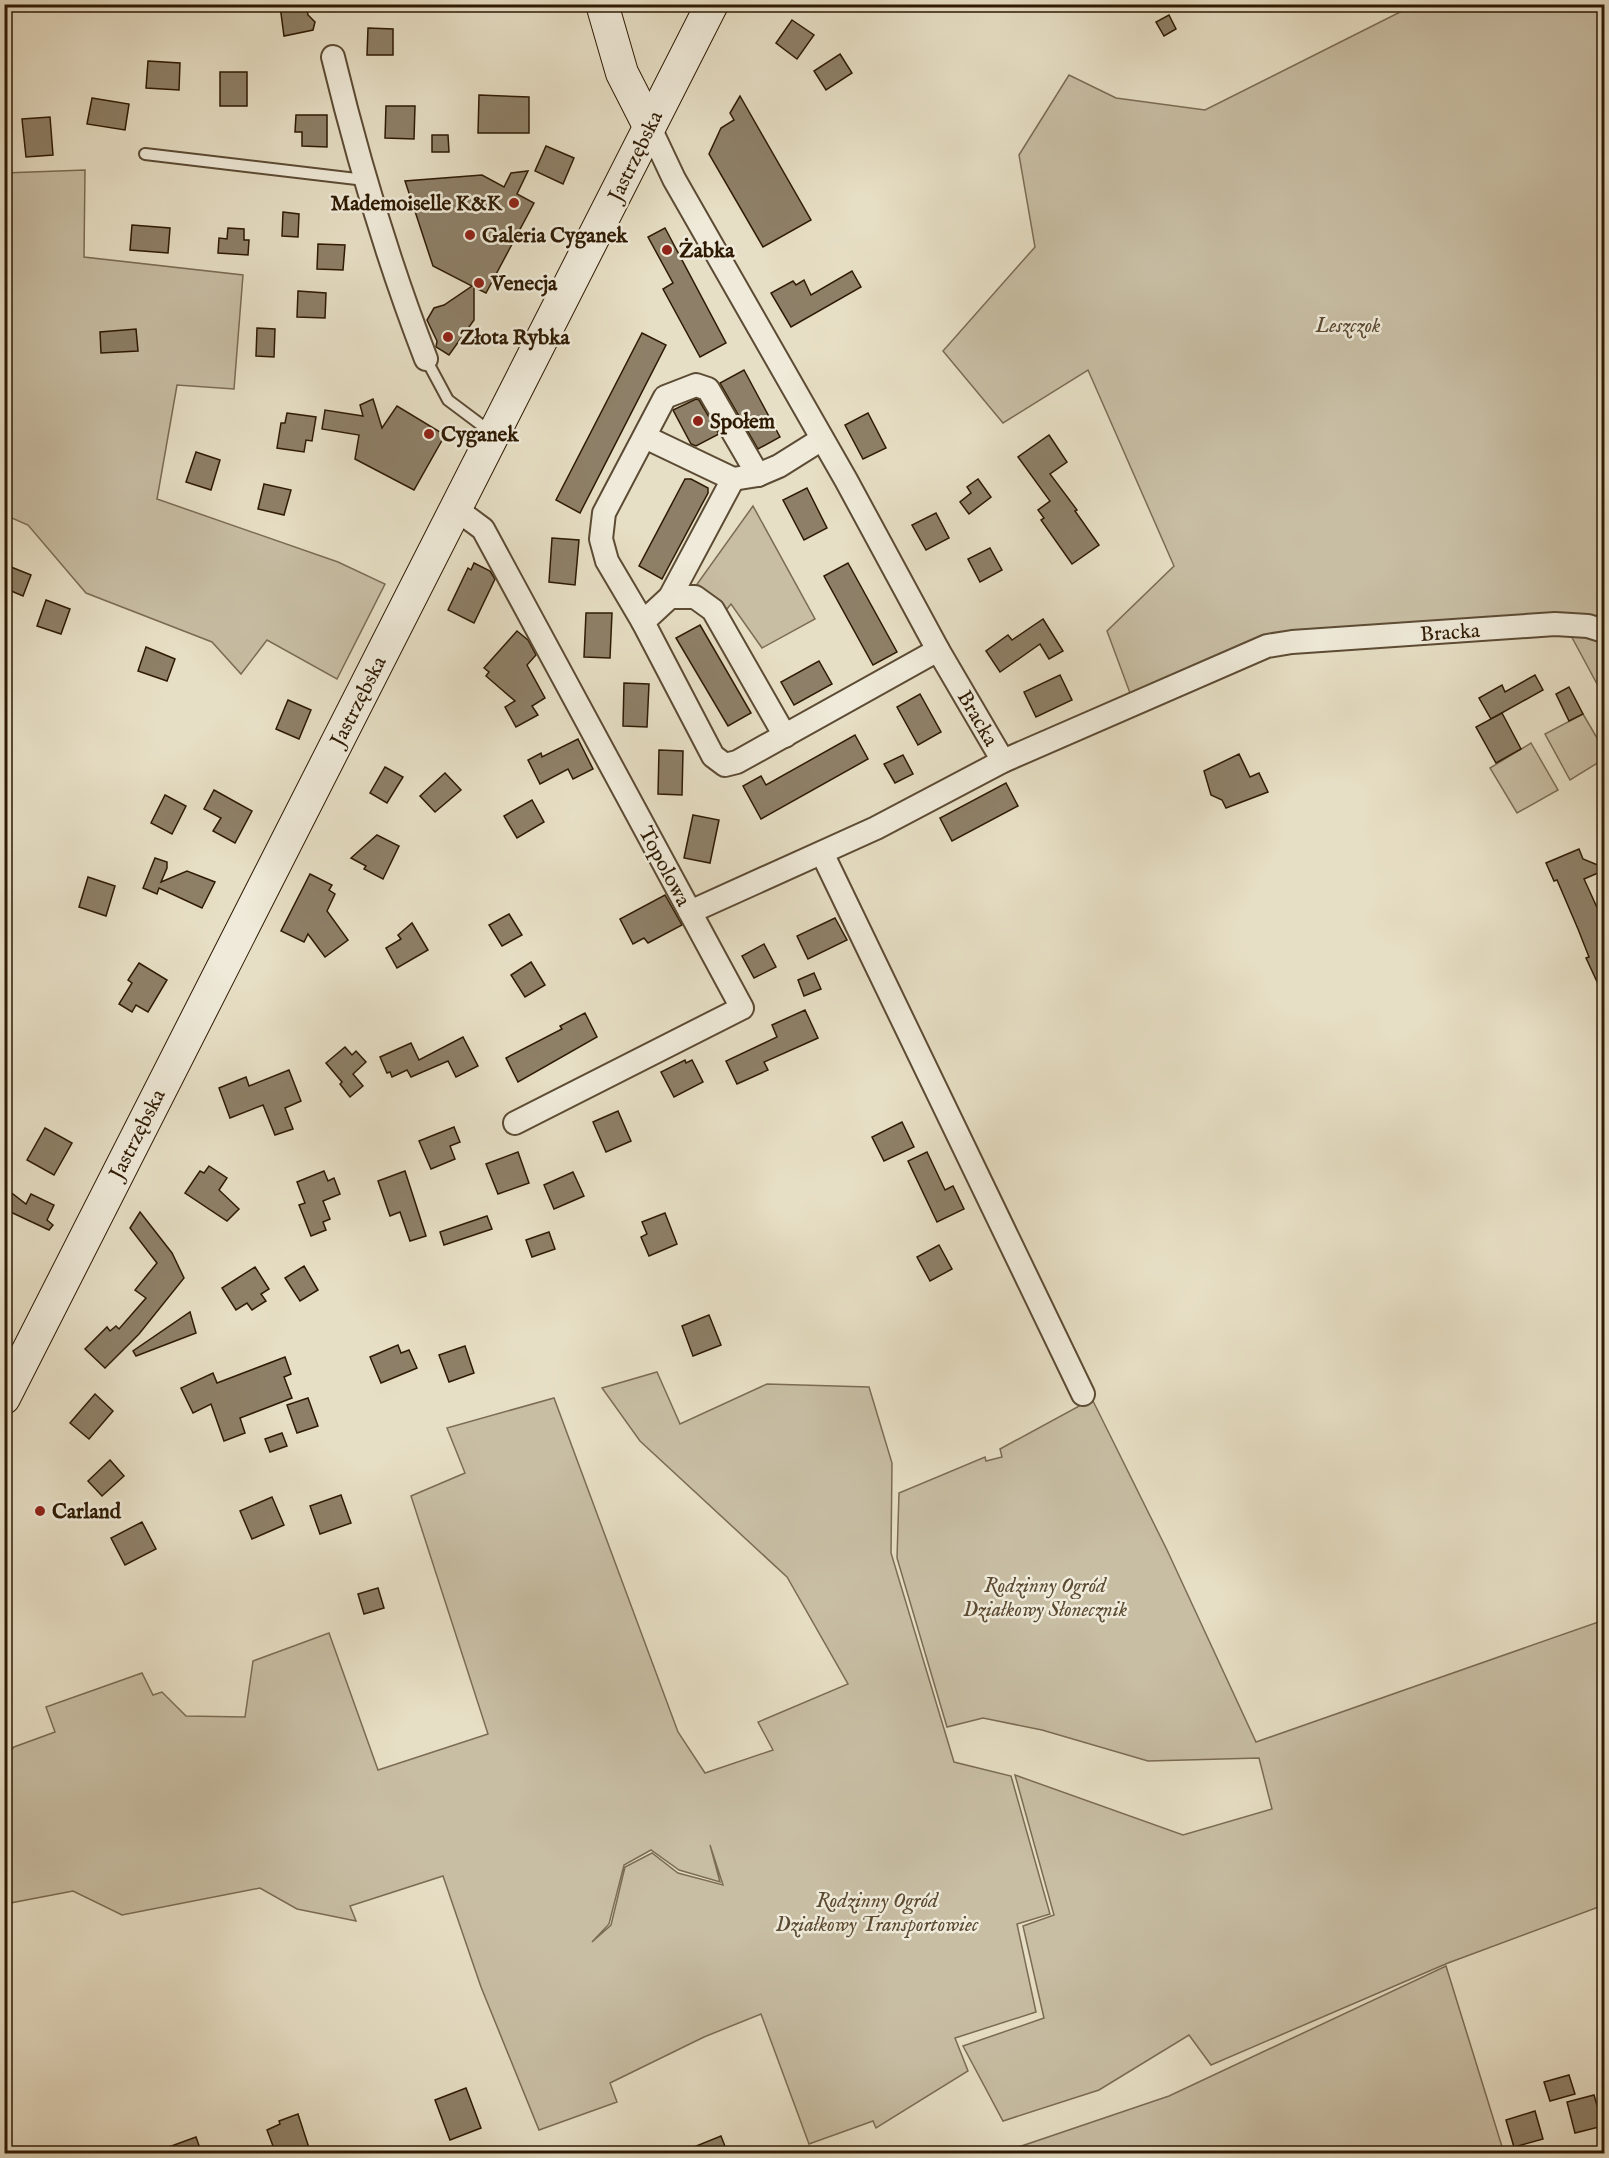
<svg xmlns="http://www.w3.org/2000/svg" width="1609" height="2158" viewBox="0 0 1609 2158" font-family="'IM FELL English',serif">
	<style>
		.green { fill: #c8bea4; stroke: #7b6c54; stroke-width: 1.5; fill-rule: evenodd }
		.building { fill: #8e8068; stroke: #2e1a03; stroke-width: 1.5 }
		.lines { fill: none; stroke-linecap: round; stroke-linejoin: round }
		.lane-casing { stroke: #5c4b34; stroke-width: 14 }
		.street-casing { stroke: #5c4b34; stroke-width: 26 }
		.secondary-casing { stroke: #2e1a03; stroke-width: 34 }
		.lane { stroke: #efead9; stroke-width: 10 }
		.street { stroke: #efead9; stroke-width: 22 }
		.secondary { stroke: #efead9; stroke-width: 32 }
		.poi-dot { fill: #8f2418; stroke: #efead9; stroke-width: 2 }
		.labels { text-anchor: middle; stroke-width: 5; stroke-linejoin: round; paint-order: stroke }
		.street-label { font-size: 21px; fill: #2e1a03; stroke: #efead9 }
		.poi-label { font-size: 21px; font-weight: bold; fill: #2e1a03; stroke: #efead9; text-anchor: start }
		.park-label { font-size: 21px; font-style: italic; fill: #5c4b33; stroke: #efead9 }
	</style>
	<rect width="100%" height="100%" fill="#e7dfc5"/>
	<filter id="stains"><feTurbulence type="fractalNoise" baseFrequency=".00333" numOctaves="4"/><feColorMatrix values="0 0 0 0 .2 0 0 0 0 .09 0 0 0 0 .02 0 0 0 .5 -.17"/></filter>
	<radialGradient id="worn" r=".72"><stop offset=".6" stop-color="#630" stop-opacity="0"/><stop offset="1" stop-color="#630" stop-opacity=".3"/></radialGradient>
	<g class="green">
		<path d="M1414 5H1604V697L1569 632 1294 648 1227 675 1062 726 1130 693 1107 631 1174 566 1088 370 1003 423 943 351 1035 247 1019 155 1069 75 1116 98 1205 110Z"/>
		<path d="M85 170 84 257 243 275 234 389 177 385 157 499 338 562 385 584 337 679 267 640 241 674 212 642 86 593 28 525 5 515 4 173Z"/>
		<path d="M753 506 815 619 762 648 731 604 727 609 695 587Z"/>
		<path d="M1583 714 1604 750V759L1570 780 1545 734Z"/>
		<path d="M1531 743 1558 790 1517 813 1490 768Z"/>
		<path d="M657 1372 680 1424 767 1384 869 1387 892 1463 891 1553 954 1762 1011 1776 1050 1914 1017 1924 1036 2012 955 2038 968 2071 876 2128 873 2121 809 2144 761 2014 704 2037 610 2083 617 2102 539 2130 481 1987 443 1876 350 1906 356 1921 297 1909 260 1888 122 1915 73 1891 5 1904V1757L14 1747 55 1732 46 1707 142 1673 153 1695 162 1692 186 1716 245 1717 253 1661 329 1633 378 1770 488 1734 411 1496 465 1473 447 1428 554 1398 678 1732 705 1773 773 1750 758 1722 848 1684 787 1577 640 1441 602 1388ZM710 1845 723 1885 678 1873 652 1853 625 1867 611 1925 592 1942 609 1924 624 1865 651 1850 679 1870 720 1882Z"/>
		<path d="M1092 1399 1167 1550 1256 1742 1604 1620V1905L1448 1963 1211 2065 1189 2035 1099 2090 1003 2121 963 2046 1044 2018 1023 1926 1054 1915 1015 1775 1183 1835 1272 1809 1259 1758 1148 1761 1042 1730 983 1718 947 1727 897 1558 899 1493 985 1457 986 1461 1002 1457 1000 1449Z"/>
		<path d="M1446 1966 1504 2153H1001L1169 2096Z"/>
	</g>
	<g class="building">
		<path d="M291 4H306L308 15 315 22 313 30 284 36 280 6Z"/>
		<path d="M1169 15 1176 29 1164 36 1156 22Z"/>
		<path d="M792 20 814 35 797 59 776 43Z"/>
		<path d="M368 28 393 29V55H367Z"/>
		<path d="M840 54 852 73 826 90 814 71Z"/>
		<path d="M148 61 180 63 179 90 146 88Z"/>
		<rect x="220" y="72" width="27" height="34"/>
		<path d="M479 95 529 97V133H478Z"/>
		<path d="M740 96 811 220 763 247 709 154 721 128 734 120 730 113Z"/>
		<path d="M92 98 129 104 125 130 87 124Z"/>
		<path d="M386 106H415L414 139 385 138Z"/>
		<path d="M296 115H327V147L302 146V132H295Z"/>
		<path d="M50 117 53 155 26 157 22 119Z"/>
		<path d="M432 135H448L449 152H432Z"/>
		<path d="M546 146 574 158 563 184 535 171Z"/>
		<path d="M528 171 517 194 534 203 486 293 474 287V320L449 355 436 347 437 341 427 320 434 308 444 305 472 286 433 266 405 181 482 175 504 187 511 173Z"/>
		<path d="M283 212 299 214 298 237 282 236Z"/>
		<path d="M132 225 170 228 168 253 130 250Z"/>
		<path d="M228 228 244 229V240H249L248 255 218 253 219 238 227 239Z"/>
		<path d="M665 228 726 343 700 357 663 289 673 283 648 237Z"/>
		<path d="M318 244 345 245 343 270 317 269Z"/>
		<path d="M852 271 861 287 791 327 771 293 793 281 796 285 804 280 811 295Z"/>
		<path d="M298 291 326 293 325 318 297 317Z"/>
		<path d="M257 328 275 329 274 357 256 356Z"/>
		<path d="M136 329 138 351 101 353 100 332Z"/>
		<path d="M642 333 666 345 580 513 556 500Z"/>
		<path d="M744 370 780 437 758 449 720 383Z"/>
		<path d="M373 399 382 428 397 406 445 435 414 490 355 459 359 435 322 429 325 410 363 416 360 405Z"/>
		<path d="M696 399 699 400 719 434 696 446 691 444 673 410Z"/>
		<path d="M287 413 316 417 312 441 306 440 304 452 277 448 281 423H285Z"/>
		<path d="M868 413 886 448 863 459 845 425Z"/>
		<path d="M1049 435 1067 462 1050 474 1077 510 1075 511 1099 545 1072 564 1041 520 1044 518 1038 510 1050 501 1018 457Z"/>
		<path d="M196 452 220 460 211 490 186 482Z"/>
		<path d="M685 479H691L708 488V493L662 579 639 566Z"/>
		<path d="M978 479 991 497 969 514 960 502 971 493 967 487Z"/>
		<path d="M264 484 291 490 284 515 258 509Z"/>
		<path d="M807 488 827 528 804 540 783 500Z"/>
		<path d="M936 513 949 538 926 550 912 525Z"/>
		<path d="M552 538 579 540 575 585 549 582Z"/>
		<path d="M990 548 1002 570 980 582 968 559Z"/>
		<path d="M474 563 490 571 495 579 474 623 448 610 468 568 471 570Z"/>
		<path d="M848 563 897 652 873 665 824 576Z"/>
		<path d="M11 567 31 575 23 596 4 588V582Z"/>
		<path d="M46 600 70 609 61 634 37 626Z"/>
		<path d="M586 613H612L610 658 584 657Z"/>
		<path d="M1043 619 1063 651 1049 659 1040 644 1000 672 986 651 1008 635 1012 640Z"/>
		<path d="M700 625 751 713 728 726 676 638Z"/>
		<path d="M517 631 528 640 536 655 527 665 545 698 532 706 538 715 516 727 505 707 515 701 486 676 489 672 484 668Z"/>
		<path d="M146 647 175 659 167 681 138 671Z"/>
		<path d="M819 661 832 684 794 705 781 682Z"/>
		<path d="M1060 675 1072 700 1036 717 1024 692Z"/>
		<path d="M1535 675 1543 690 1491 719 1479 698 1502 685 1505 692Z"/>
		<path d="M624 683 649 684 647 727 623 726Z"/>
		<path d="M1569 687 1583 714 1569 721 1556 694Z"/>
		<path d="M920 694 941 732 918 745 897 707Z"/>
		<path d="M288 700 311 710 299 739 276 729Z"/>
		<path d="M1502 713 1521 749 1496 763 1476 727Z"/>
		<path d="M855 735 868 759 761 819 743 786 761 776 766 785Z"/>
		<path d="M578 739 593 769 573 779 568 769 540 784 528 760 541 753 542 757Z"/>
		<path d="M659 750 683 751 682 795 658 794Z"/>
		<path d="M1239 754 1250 777 1259 773 1268 792 1226 808 1222 800 1211 795 1204 771Z"/>
		<path d="M903 755 913 774 895 783 884 764Z"/>
		<path d="M385 767 403 777 387 803 370 793Z"/>
		<path d="M445 773 461 790 435 812 420 796Z"/>
		<path d="M1006 783 1018 806 952 841 940 818Z"/>
		<path d="M214 790 252 811 235 843 213 831 221 818 204 809Z"/>
		<path d="M165 795 186 806 172 834 151 823Z"/>
		<path d="M532 800 544 822 517 838 504 816Z"/>
		<path d="M693 815 719 820 710 863 684 858Z"/>
		<path d="M377 835 399 846 383 879 364 869 366 866 351 858Z"/>
		<path d="M1579 849 1583 859 1605 868V870L1584 879 1605 925V999L1586 958 1589 957 1578 929 1557 880 1554 881 1546 863Z"/>
		<path d="M155 858 167 862V868L161 882 187 871 215 882 202 908 159 888 157 894 143 888Z"/>
		<path d="M310 874 332 885 329 890 335 894 327 911 348 940 325 957 308 934 304 942 281 931Z"/>
		<path d="M88 877 115 886 106 916 79 907Z"/>
		<path d="M665 895 682 925 648 943 644 938 633 944 620 919Z"/>
		<path d="M509 914 522 935 502 946 489 925Z"/>
		<path d="M835 918 847 940 808 959 797 936Z"/>
		<path d="M412 923 428 950 397 968 386 948 401 939 398 935Z"/>
		<path d="M764 944 776 967 754 978 742 956Z"/>
		<path d="M531 962 545 985 525 997 511 975Z"/>
		<path d="M139 963 167 980 148 1012 136 1005 132 1012 119 1004 132 983 128 980Z"/>
		<path d="M814 973 821 989 804 996 798 980Z"/>
		<path d="M805 1010 818 1038 764 1062 768 1070 737 1084 726 1061 777 1037 772 1025Z"/>
		<path d="M585 1013 597 1037 518 1082 506 1058 562 1029 560 1026Z"/>
		<path d="M463 1037 478 1066 456 1077 448 1061 411 1077 407 1070 392 1077 390 1072 387 1073 380 1057 411 1043 419 1060Z"/>
		<path d="M345 1047 352 1055 356 1051 366 1062 353 1074 363 1086 350 1097 340 1084 342 1082 326 1063Z"/>
		<path d="M685 1060 686 1063 692 1060 703 1082 674 1097 661 1072Z"/>
		<path d="M289 1070 301 1101 285 1108 293 1129 275 1135 263 1105 230 1118 219 1088 246 1077 249 1086Z"/>
		<path d="M618 1111 631 1141 606 1152 593 1122Z"/>
		<path d="M902 1122 914 1147 884 1161 872 1137Z"/>
		<path d="M454 1127 460 1142 450 1146 455 1159 431 1169 419 1141Z"/>
		<path d="M45 1128 72 1143 54 1175 27 1160Z"/>
		<path d="M518 1152 529 1183 498 1194 486 1164Z"/>
		<path d="M927 1152 945 1190 953 1186 964 1209 937 1222 908 1161Z"/>
		<path d="M209 1166 227 1178 219 1190 239 1209 227 1221 185 1193 200 1171 204 1173Z"/>
		<path d="M324 1171 328 1181 334 1178 340 1194 323 1201 330 1219 323 1222 326 1230 311 1236 299 1205 305 1203 297 1182Z"/>
		<path d="M405 1171 426 1236 410 1241 400 1212 390 1216 378 1181Z"/>
		<path d="M573 1172 584 1196 554 1209 544 1185Z"/>
		<path d="M4 1187 26 1204 31 1194 54 1205 47 1220 53 1225 49 1230 4 1209Z"/>
		<path d="M140 1212 172 1253 184 1278 139 1334 105 1368 85 1349 107 1327 110 1331 116 1326 119 1329 146 1298 135 1290 157 1263 130 1228Z"/>
		<path d="M665 1213 677 1244 649 1256 641 1237 647 1234 642 1222Z"/>
		<path d="M487 1216 492 1229 444 1245 440 1232Z"/>
		<path d="M549 1232 555 1249 532 1257 526 1240Z"/>
		<path d="M939 1245 952 1269 930 1281 917 1257Z"/>
		<path d="M304 1266 318 1290 300 1301 285 1278Z"/>
		<path d="M255 1267 269 1289 261 1294 266 1301 252 1310 247 1303 236 1310 222 1288Z"/>
		<path d="M190 1312 196 1333 136 1356 133 1351Z"/>
		<path d="M709 1315 721 1345 693 1356 682 1326Z"/>
		<path d="M398 1345 401 1353 409 1350 417 1368 381 1383 370 1357Z"/>
		<path d="M465 1346 474 1373 449 1382 439 1355Z"/>
		<path d="M285 1357 291 1374 284 1377 292 1398 240 1418 245 1433 224 1441 211 1404 193 1413 181 1388 213 1373 217 1383Z"/>
		<path d="M95 1394 113 1411 89 1439 70 1423Z"/>
		<path d="M308 1398 318 1426 297 1433 287 1405Z"/>
		<path d="M282 1433 287 1446 270 1452 265 1439Z"/>
		<path d="M110 1460 124 1476 102 1496 88 1481Z"/>
		<path d="M341 1495 351 1523 320 1534 310 1506Z"/>
		<path d="M272 1497 284 1525 252 1539 240 1511Z"/>
		<path d="M142 1522 156 1549 125 1565 111 1538Z"/>
		<path d="M378 1588 384 1608 364 1614 358 1594Z"/>
		<path d="M1569 2075 1575 2094 1550 2101 1544 2082Z"/>
		<path d="M466 2088 481 2128 450 2140 435 2100Z"/>
		<path d="M1594 2095 1603 2126 1575 2133 1567 2102Z"/>
		<path d="M1535 2111 1543 2139 1514 2147 1506 2120Z"/>
		<path d="M298 2114 311 2154H276L267 2130 280 2124 279 2121Z"/>
		<path d="M721 2136 728 2154H680L679 2153Z"/>
		<path d="M196 2137 202 2154H155V2152Z"/>
	</g>
	<g class="lines">
		<g class="lane-casing">
			<g id="lane">
				<path d="M145 154 365 180"/>
				<path d="M426 359 448 400 492 433"/>
			</g>
		</g>
		<g class="street-casing">
			<g id="street">
				<path d="M333 57C358 160 388 261 426 359"/>
				<path d="M649 126 674 179 846 480 938 650 1003 761 1267 646 1292 642 1555 624 1588 626 1604 631"/>
				<path d="M645 437 733 479 758 475 779 466 822 439"/>
				<path d="M758 475 708 389 696 385 665 397 604 513 601 539 607 561 643 622 713 756 725 765 737 762 938 650"/>
				<path d="M456 509 483 529 742 1008 515 1123"/>
				<path d="M670 597H695L713 610 785 736"/>
				<path d="M643 622 670 597 733 479"/>
				<path d="M822 853 1083 1394"/>
				<path d="M690 912 876 828 1003 761"/>
			</g>
		</g>
		<g class="secondary-casing">
			<g id="secondary">
				<path d="M602 4 622 73 649 126"/>
				<path d="M4 1398 712 4"/>
			</g>
		</g>
		<use href="#lane" class="lane"/>
		<use href="#street" class="street"/>
		<use href="#secondary" class="secondary"/>
	</g>
	<g class="poi-dot">
		<circle cx="514" cy="203" r="6"/>
		<circle cx="470" cy="235" r="6"/>
		<circle cx="667" cy="250" r="6"/>
		<circle cx="479" cy="283" r="6"/>
		<circle cx="448" cy="337" r="6"/>
		<circle cx="698" cy="421" r="6"/>
		<circle cx="429" cy="434" r="6"/>
		<circle cx="40" cy="1511" r="6"/>
	</g>
	<g class="labels">
		<g class="street-label">
			<text transform="translate(635 156) rotate(-64)" y="7">Jastrzębska</text>
			<text transform="translate(1450 632) rotate(-4)" y="7">Bracka</text>
			<text transform="translate(358 701) rotate(-63)" y="7">Jastrzębska</text>
			<text transform="translate(978 718) rotate(60)" y="7">Bracka</text>
			<text transform="translate(665 866) rotate(62)" y="7">Topolowa</text>
			<text transform="translate(137 1134) rotate(-63)" y="7">Jastrzębska</text>
		</g>
		<g class="poi-label">
			<text x="502" y="210" text-anchor="end">Mademoiselle K&amp;K</text>
			<text x="482" y="242">Galeria Cyganek</text>
			<text x="679" y="257">Żabka</text>
			<text x="491" y="290">Venecja</text>
			<text x="460" y="344">Złota Rybka</text>
			<text x="710" y="428">Społem</text>
			<text x="441" y="441">Cyganek</text>
			<text x="52" y="1518">Carland</text>
		</g>
		<g class="park-label">
			<text x="1348" y="332">Leszczok</text>
			<text x="1045" y="1592">Rodzinny Ogród<tspan x="1045" dy="24">Działkowy Słonecznik</tspan></text>
			<text x="877" y="1907">Rodzinny Ogród<tspan x="877" dy="24">Działkowy Transportowiec</tspan></text>
		</g>
	</g>
	<rect width="1609" height="2158" fill="none" stroke="#e7dfc5" stroke-width="24"/>
	<rect x="6" y="6" width="1597" height="2146" fill="none" stroke="#2e1a03" stroke-width="3"/>
	<rect x="12" y="12" width="1585" height="2134" fill="none" stroke="#2e1a03" stroke-width="1.5"/>
	<rect width="100%" height="100%" filter="url(#stains)"/>
	<rect width="100%" height="100%" fill="url(#worn)"/>
</svg>
